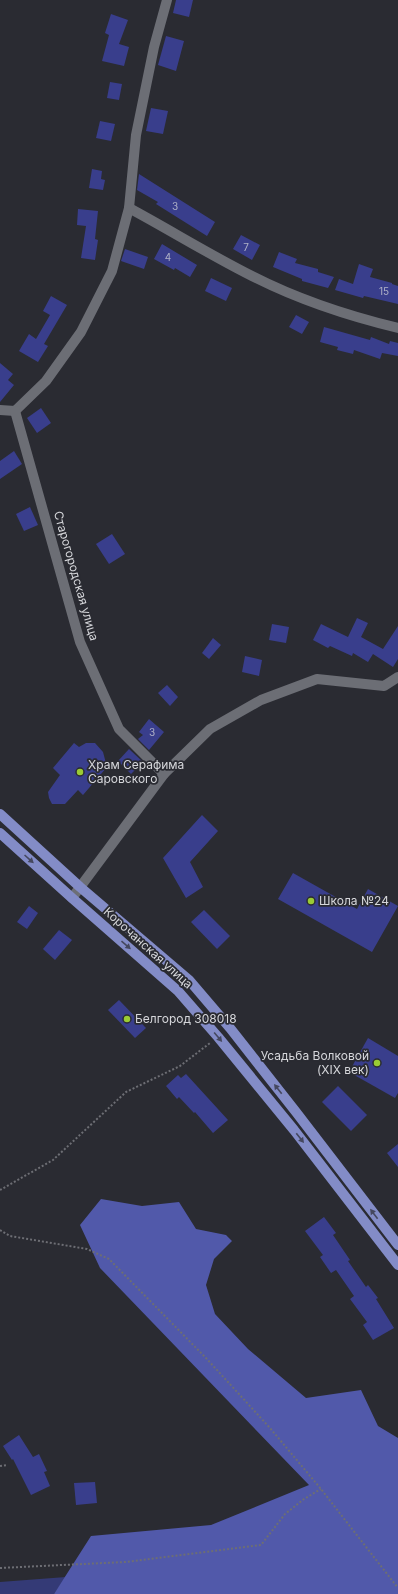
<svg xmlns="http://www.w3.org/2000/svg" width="398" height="1594" viewBox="0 0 398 1594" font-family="Inter,sans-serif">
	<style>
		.green { fill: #343a76 }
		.forest { fill: #5159aa }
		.building { fill: #393e8c }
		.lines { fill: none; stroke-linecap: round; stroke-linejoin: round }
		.path { stroke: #6d6e74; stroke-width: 2; stroke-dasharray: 2 2; stroke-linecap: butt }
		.street { stroke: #6c6e75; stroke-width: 10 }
		.primary { stroke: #838cc7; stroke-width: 10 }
		.oneway { fill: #45485f }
		.poi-dot { fill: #9acb34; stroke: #2a2b32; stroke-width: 1.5 }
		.labels { text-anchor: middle; stroke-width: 3.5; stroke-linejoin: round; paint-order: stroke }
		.number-label { font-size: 10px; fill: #afb1c7 }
		.street-label { font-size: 12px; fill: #d6d7db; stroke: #2a2b32 }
		.poi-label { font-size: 12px; fill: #d6d7db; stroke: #2a2b32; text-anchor: start }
	</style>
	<rect width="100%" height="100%" fill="#2a2b32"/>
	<path class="green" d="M66 1577 54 1594H0V1582Z"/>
	<path class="forest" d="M101 1199 142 1206 179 1202 196 1229 226 1235 232 1241 214 1259 206 1285 215 1314 248 1349 306 1398 361 1390 378 1426 398 1438V1594H54L91 1536 211 1525 309 1485 100 1268 80 1225Z"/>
	<g class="building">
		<path d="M176 0H193L189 17 173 13Z"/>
		<path d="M111 14 128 20 119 44 129 47 124 66 102 61 109 35 105 33Z"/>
		<path d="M166 36 184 41 176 71 158 65Z"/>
		<path d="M110 82 122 84 119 100 107 98Z"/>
		<path d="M151 108 168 111 163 134 146 131Z"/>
		<path d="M100 121 115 124 111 141 96 138Z"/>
		<path d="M92 169 102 171 101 179 105 180 103 190 89 188Z"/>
		<path d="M139 174 215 222 207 236 156 204 158 202 137 190Z"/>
		<path d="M78 209 98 211 95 239 98 240 95 260 81 258 86 226 77 225Z"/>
		<path d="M241 235 260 245 252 260 233 249Z"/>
		<path d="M162 244 197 265 190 277 175 268 174 270 154 259Z"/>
		<path d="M125 249 148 257 144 269 121 261Z"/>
		<path d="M279 252 297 259 295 263 318 269V272L334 277 328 288 302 281V279L273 267Z"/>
		<path d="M359 264 373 269 370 277 392 283V284L398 286V304L364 296 363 298 335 290 339 279 353 284Z"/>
		<path d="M211 278 232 288 226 301 205 291Z"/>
		<path d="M51 296 67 305 44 344 48 346 38 362 19 351 29 334 36 339 50 315 43 311Z"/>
		<path d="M296 315 309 322 302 334 289 327Z"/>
		<path d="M324 327 370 340 371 337 389 344 390 341 398 343V356L382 353 380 359 354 350 353 354 337 350 338 347 320 342Z"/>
		<path d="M0 363 13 374 8 380 14 385 0 402Z"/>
		<path d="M41 408 51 423 37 433 27 418Z"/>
		<path d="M14 451 22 464 0 479V461Z"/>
		<path d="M30 507 38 525 24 531 16 514Z"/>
		<path d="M112 534 125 554 109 564 96 544Z"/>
		<path d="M357 618 368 623 361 637 383 649 398 626V659L393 667 373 654 368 662 353 653 352 656 330 646 328 648 313 640 321 624 348 637Z"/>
		<path d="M272 624 289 627 286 643 269 640Z"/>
		<path d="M213 638 221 645 209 659 202 653Z"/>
		<path d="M245 656 262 660 259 676 242 672Z"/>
		<path d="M167 685 178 697 170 706 158 693Z"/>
		<path d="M149 719 164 732 149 750 138 739 143 735 139 732Z"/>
		<path d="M74 743 79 747 86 743H95L103 752 107 767 83 795 78 790 65 804H52L49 798 48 792 60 775 53 768Z"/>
		<path d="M129 749 143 762 131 774 118 761Z"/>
		<path d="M202 815 218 831 190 862 203 887 186 898 163 858Z"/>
		<path d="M293 873 357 909 368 889 398 906 372 952 278 899Z"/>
		<path d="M29 906 38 913 27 929 17 922Z"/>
		<path d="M204 910 230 936 217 949 191 922Z"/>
		<path d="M59 930 72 940 55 960 43 949Z"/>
		<path d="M119 1000 146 1028 135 1038 108 1010Z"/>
		<path d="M368 1038 398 1056V1093L395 1098 349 1072Z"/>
		<path d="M186 1074 228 1120 213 1133 195 1112 194 1113 179 1097 177 1099 166 1086 178 1075 181 1078Z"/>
		<path d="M338 1086 367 1115 351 1131 322 1102Z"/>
		<path d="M398 1144V1167L387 1153Z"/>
		<path d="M324 1217 336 1233 333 1235 350 1260 348 1261 366 1287 368 1285 378 1298 376 1299 394 1328 373 1340 363 1325 367 1322 350 1299 354 1296 336 1270 331 1273 320 1257 323 1255 305 1231Z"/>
		<path d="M19 1435 33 1457 39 1454 47 1471 44 1472 50 1486 31 1495 13 1459 12 1460 3 1446Z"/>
		<path d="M95 1482 97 1503 76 1505 74 1483Z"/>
	</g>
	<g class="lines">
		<g class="path">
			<path d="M0 1190 53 1160 126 1092 180 1066 210 1043"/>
			<path d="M0 1230 10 1236 87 1249 109 1259 206 1358 270 1428 321 1489 398 1588"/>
			<path d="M0 1466 7 1465"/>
			<path d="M0 1568 125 1562 261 1545 285 1514 304 1499 321 1489"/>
		</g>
		<g class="street">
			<path d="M129 208C170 230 210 255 252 276 297 299 348 316 398 328"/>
			<path d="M0 410 15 411 46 381 81 332 112 271 129 208 136 135 154 47 167 0"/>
			<path d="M15 411 80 642 119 729 164 774"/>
			<path d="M72 898 164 774 210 729 261 700 317 679 384 686 398 677"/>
		</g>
		<g class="primary">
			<path d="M0 814 80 887 189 980 230 1028 296 1112 398 1245"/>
			<path d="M0 833 72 898 178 991 218 1037 294 1130 398 1265"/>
		</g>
	</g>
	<defs><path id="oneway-solid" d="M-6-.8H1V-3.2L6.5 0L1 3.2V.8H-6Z"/></defs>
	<g class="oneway">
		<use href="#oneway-solid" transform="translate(29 859) rotate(42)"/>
		<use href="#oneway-solid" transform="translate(126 945) rotate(41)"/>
		<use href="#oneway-solid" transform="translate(218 1037) rotate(50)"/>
		<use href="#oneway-solid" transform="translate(278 1089) rotate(-128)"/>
		<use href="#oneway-solid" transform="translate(300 1138) rotate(52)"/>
		<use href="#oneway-solid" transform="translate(374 1214) rotate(-127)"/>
	</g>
	<g class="poi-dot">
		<circle cx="80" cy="772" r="4"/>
		<circle cx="311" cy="901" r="4"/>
		<circle cx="127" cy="1019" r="4"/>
		<circle cx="377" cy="1063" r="4"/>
	</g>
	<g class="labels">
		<g class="number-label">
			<text x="175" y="210">3</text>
			<text x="246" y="251">7</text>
			<text x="168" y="261">4</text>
			<text x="384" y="295">15</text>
			<text x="152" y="736">3</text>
		</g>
		<g class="street-label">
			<text transform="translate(76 576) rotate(74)" y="4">Старогородская улица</text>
			<text transform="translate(148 948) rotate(42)" y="4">Корочанская улица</text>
		</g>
		<g class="poi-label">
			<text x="88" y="769">Храм Серафима<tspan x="88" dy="14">Саровского</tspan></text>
			<text x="319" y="905">Школа №24</text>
			<text x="135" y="1023">Белгород 308018</text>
			<text x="369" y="1060" text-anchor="end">Усадьба Волковой<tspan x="369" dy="14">(XIX век)</tspan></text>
		</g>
	</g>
</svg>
